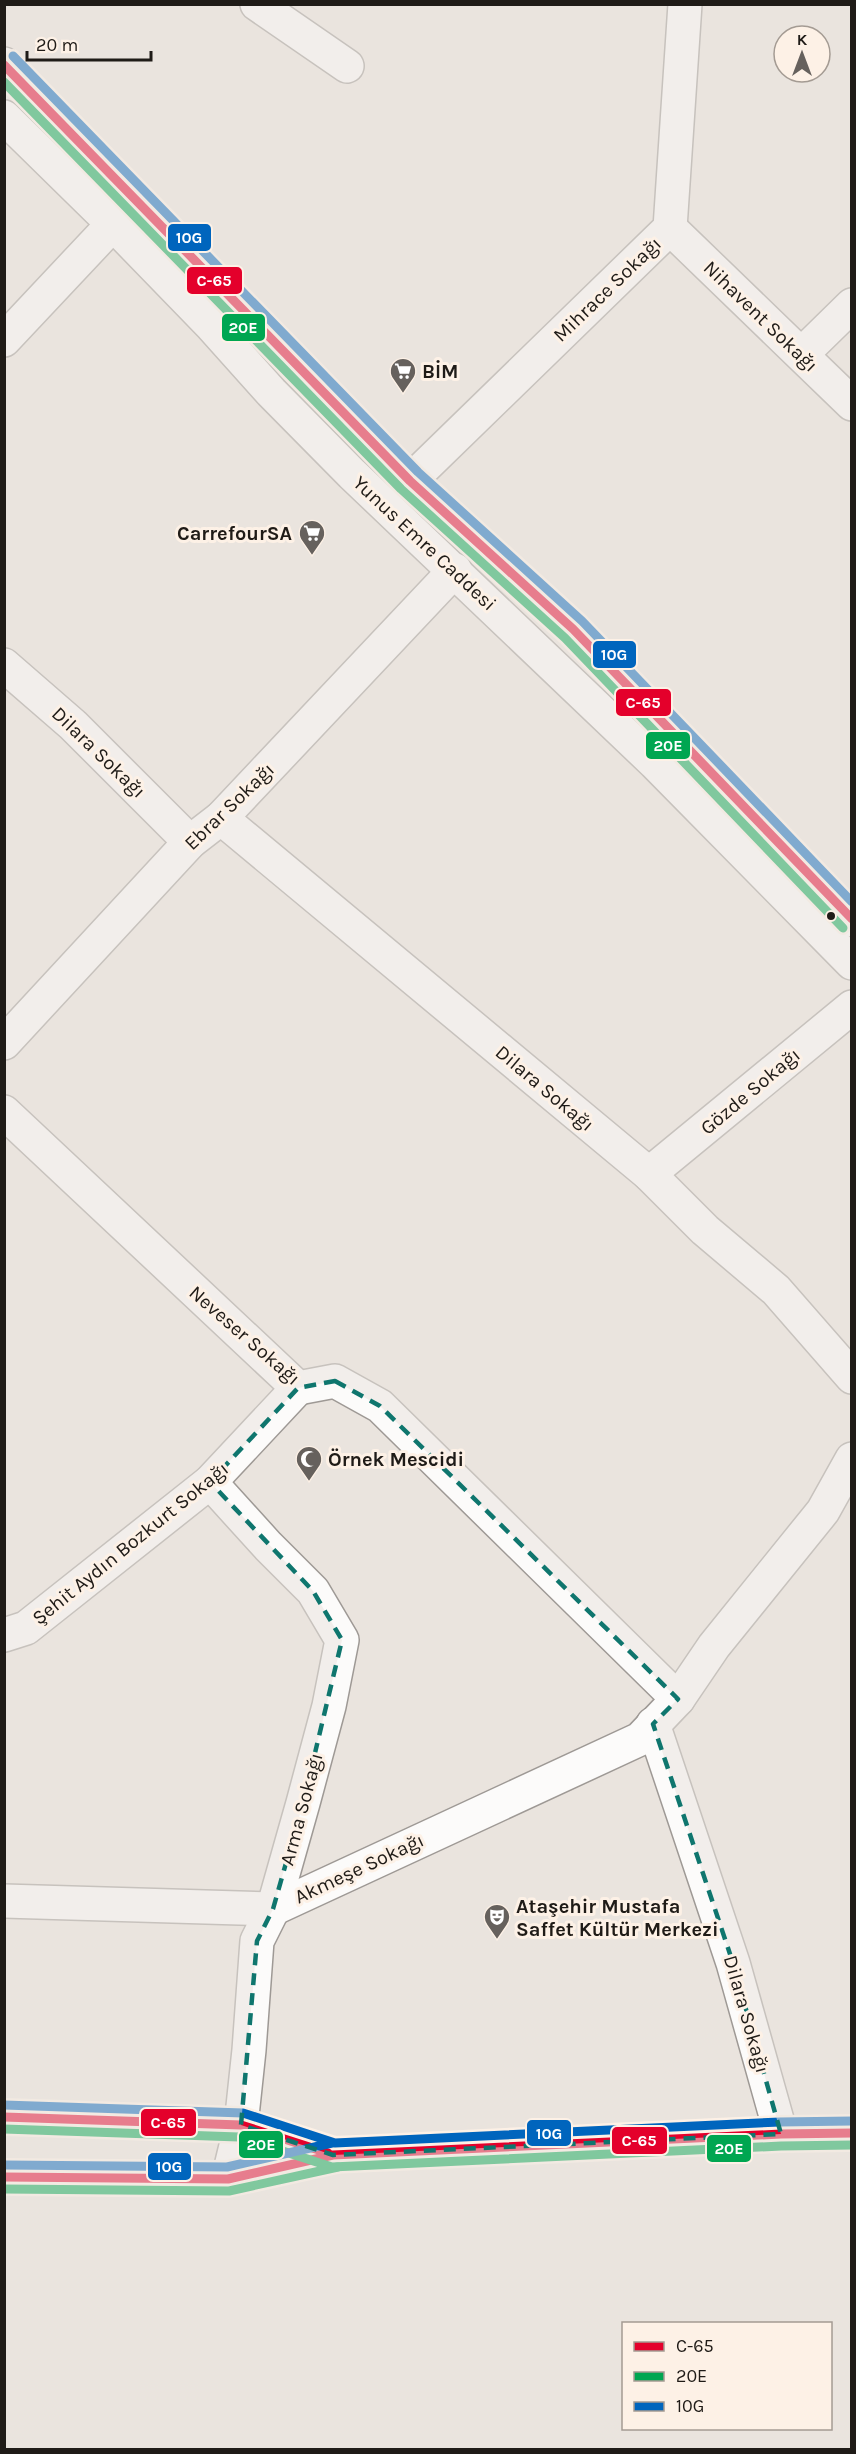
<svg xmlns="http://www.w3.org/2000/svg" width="856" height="2454" viewBox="0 0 856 2454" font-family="Karla,sans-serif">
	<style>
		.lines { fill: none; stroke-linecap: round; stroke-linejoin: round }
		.minor-casing { stroke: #9e9995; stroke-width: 36 }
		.tertiary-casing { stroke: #9e9995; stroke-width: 36 }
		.primary-casing { stroke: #9e9995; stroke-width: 36 }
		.minor { stroke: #fcfbfa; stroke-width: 33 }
		.tertiary { stroke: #fcfbfa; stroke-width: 33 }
		.primary { stroke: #fcfbfa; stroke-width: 33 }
		.bus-1-casing { stroke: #fdf1e6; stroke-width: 14 }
		.bus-2-casing { stroke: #fdf1e6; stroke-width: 14 }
		.bus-3-casing { stroke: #fdf1e6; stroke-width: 14 }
		.bus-1 { stroke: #e4002b; stroke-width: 9 }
		.bus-2 { stroke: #00a651; stroke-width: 9 }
		.bus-3 { stroke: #0065bd; stroke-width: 9 }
		.marked { fill: none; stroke: #0f766e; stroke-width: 4.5; stroke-dasharray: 12 8; stroke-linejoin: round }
		.bus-dot { fill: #1f1b17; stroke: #fdf1e6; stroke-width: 2 }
		.labels { text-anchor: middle; stroke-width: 6; stroke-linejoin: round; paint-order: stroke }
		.street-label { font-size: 20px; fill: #1f1b17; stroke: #fdf1e6 }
		.poi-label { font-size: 20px; font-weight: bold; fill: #1f1b17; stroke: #fdf1e6; text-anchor: start }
		.line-badge { stroke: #fdf1e6; stroke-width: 2 }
		.badge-label { font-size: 16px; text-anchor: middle; font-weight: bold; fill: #fff }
	</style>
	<rect width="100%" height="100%" fill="#eae4de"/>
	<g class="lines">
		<g class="minor-casing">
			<g id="minor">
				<path d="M257 4 347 66"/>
				<path d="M670 228 852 404"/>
				<path d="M4 340 113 224"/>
				<path d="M802 354 852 305"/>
				<path d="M410 481 670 228 685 4"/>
				<path d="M4 665 73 725 190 842"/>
				<path d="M221 818 649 1174 705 1230 776 1290 852 1377"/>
				<path d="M4 1043 190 842 221 818 455 570"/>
				<path d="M4 1112 298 1388 335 1381 380 1406 678 1699"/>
				<path d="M649 1174 852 1007"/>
				<path d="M210 1482 268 1546 313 1591 342 1640 329 1706 303 1803 273 1909 257 1941 249 2050 241 2125 228 2179"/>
				<path d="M4 1635 26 1628 210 1482 298 1388"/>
				<path d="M653 1724 733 1963 781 2134"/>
				<path d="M4 1901 273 1909 640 1739 678 1699 714 1646 823 1511 852 1459"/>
			</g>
		</g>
		<g class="tertiary-casing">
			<g id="tertiary">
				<path d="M4 64 410 481 573 629 852 920"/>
				<path d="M4 117 113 224 211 325 271 392 352 474 655 763 852 963"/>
			</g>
		</g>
		<g class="primary-casing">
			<g id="primary">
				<path d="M4 2117 241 2125 333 2155"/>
				<path d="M4 2177 228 2179 333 2155 781 2134 852 2133"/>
			</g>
		</g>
		<use href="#minor" class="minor"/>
		<use href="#tertiary" class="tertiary"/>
		<use href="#primary" class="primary"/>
		<g class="bus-1-casing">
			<g id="bus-1">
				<path d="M4 65 410 481 573 629 852 919"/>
				<path d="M4 2117 241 2125 328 2153"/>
				<path d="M4 2177 228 2179 333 2155 781 2134 852 2133"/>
			</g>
		</g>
		<g class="bus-2-casing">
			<g id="bus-2">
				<path d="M4 82 401 489 565 638 843 928"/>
				<path d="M4 2129 239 2137 332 2167 781 2146 852 2145"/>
				<path d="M4 2189 229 2191 338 2167"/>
			</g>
		</g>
		<g class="bus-3-casing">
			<g id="bus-3">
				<path d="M13 56 418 472 582 621 852 902"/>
				<path d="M4 2105 243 2113 335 2143 780 2122 852 2121"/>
				<path d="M4 2165 227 2167 332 2143"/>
			</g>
		</g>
		<use href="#bus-1" class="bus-1"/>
		<use href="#bus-2" class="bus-2"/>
		<use href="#bus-3" class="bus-3"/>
	</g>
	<path d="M0 0H856V2454H0ZM335 1381 380 1406 678 1699 653 1724 733 1963 781 2134 333 2155 241 2125 257 1941 273 1909 303 1803 342 1640 313 1591 210 1482 298 1388Z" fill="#eae4de" fill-opacity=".55" fill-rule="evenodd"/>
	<path class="marked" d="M335 1381 380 1406 678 1699 653 1724 733 1963 781 2134 333 2155 241 2125 257 1941 273 1909 303 1803 342 1640 313 1591 210 1482 298 1388Z"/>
	<defs>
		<g id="supermarket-pin" transform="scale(1.35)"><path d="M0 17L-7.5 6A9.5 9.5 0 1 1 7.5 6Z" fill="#66615d" stroke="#fdf1e6"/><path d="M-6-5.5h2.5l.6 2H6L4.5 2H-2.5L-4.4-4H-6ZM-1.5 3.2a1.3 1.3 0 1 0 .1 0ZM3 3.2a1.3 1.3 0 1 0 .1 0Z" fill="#fff"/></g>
		<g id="mosque-pin" transform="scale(1.35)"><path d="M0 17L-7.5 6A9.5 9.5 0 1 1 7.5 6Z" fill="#66615d" stroke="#fdf1e6"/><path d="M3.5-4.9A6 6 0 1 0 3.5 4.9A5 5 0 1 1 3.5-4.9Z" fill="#fff"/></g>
		<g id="theatre-pin" transform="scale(1.35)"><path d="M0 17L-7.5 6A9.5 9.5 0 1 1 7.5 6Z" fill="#66615d" stroke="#fdf1e6"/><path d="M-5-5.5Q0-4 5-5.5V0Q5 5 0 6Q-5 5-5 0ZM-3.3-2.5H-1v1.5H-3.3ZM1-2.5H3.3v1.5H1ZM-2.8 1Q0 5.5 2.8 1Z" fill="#fff"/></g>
	</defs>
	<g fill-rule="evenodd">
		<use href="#supermarket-pin" x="403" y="371"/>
		<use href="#supermarket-pin" x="312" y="533"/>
		<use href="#mosque-pin" x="309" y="1459"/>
		<use href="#theatre-pin" x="497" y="1917"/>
	</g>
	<circle class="bus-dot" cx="831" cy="916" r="5"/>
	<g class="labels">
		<g class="street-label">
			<text transform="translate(607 289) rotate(-44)" y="7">Mihrace Sokağı</text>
			<text transform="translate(761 316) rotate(44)" y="7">Nihavent Sokağı</text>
			<text transform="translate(425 543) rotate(43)" y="7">Yunus Emre Caddesi</text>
			<text transform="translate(99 752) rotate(44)" y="7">Dilara Sokağı</text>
			<text transform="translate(229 806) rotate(-44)" y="7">Ebrar Sokağı</text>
			<text transform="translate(545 1088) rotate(40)" y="7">Dilara Sokağı</text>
			<text transform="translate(750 1091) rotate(-40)" y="7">Gözde Sokağı</text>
			<text transform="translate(245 1335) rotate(41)" y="7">Neveser Sokağı</text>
			<text transform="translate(130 1543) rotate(-39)" y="7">Şehit Aydın Bozkurt Sokağı</text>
			<text transform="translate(301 1809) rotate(-75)" y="7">Arma Sokağı</text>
			<text transform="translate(359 1868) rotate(-25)" y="7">Akmeşe Sokağı</text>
			<text transform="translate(747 2014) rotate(74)" y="7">Dilara Sokağı</text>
		</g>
		<g class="poi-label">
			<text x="422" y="378">BİM</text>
			<text x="292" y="540" text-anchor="end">CarrefourSA</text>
			<text x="328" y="1466">Örnek Mescidi</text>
			<text x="516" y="1913">Ataşehir Mustafa<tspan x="516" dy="23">Saffet Kültür Merkezi</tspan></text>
		</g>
	</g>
	<g class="line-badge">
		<rect x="167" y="223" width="45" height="29" rx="6" fill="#0065bd"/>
		<rect x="186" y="266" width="57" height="29" rx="6" fill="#e4002b"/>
		<rect x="221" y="313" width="45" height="29" rx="6" fill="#00a651"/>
		<rect x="592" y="640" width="45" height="29" rx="6" fill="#0065bd"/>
		<rect x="615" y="688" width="57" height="29" rx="6" fill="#e4002b"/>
		<rect x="645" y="731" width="46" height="29" rx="6" fill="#00a651"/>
		<rect x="140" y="2108" width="57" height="29" rx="6" fill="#e4002b"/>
		<rect x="526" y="2119" width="46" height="28" rx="6" fill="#0065bd"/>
		<rect x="611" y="2126" width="57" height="29" rx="6" fill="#e4002b"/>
		<rect x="238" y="2130" width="46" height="29" rx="6" fill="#00a651"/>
		<rect x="706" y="2134" width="46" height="29" rx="6" fill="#00a651"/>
		<rect x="147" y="2152" width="45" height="29" rx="6" fill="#0065bd"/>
	</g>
	<g class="badge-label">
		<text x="189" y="243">10G</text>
		<text x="214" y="286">C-65</text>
		<text x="243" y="333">20E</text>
		<text x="614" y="660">10G</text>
		<text x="643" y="708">C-65</text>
		<text x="668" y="751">20E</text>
		<text x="168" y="2128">C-65</text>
		<text x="549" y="2139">10G</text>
		<text x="639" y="2146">C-65</text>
		<text x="261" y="2150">20E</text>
		<text x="729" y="2154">20E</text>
		<text x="169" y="2172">10G</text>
	</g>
	<rect width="856" height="2454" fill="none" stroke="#1f1b17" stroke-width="12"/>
	<rect x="622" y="2322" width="210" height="108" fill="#fdf1e6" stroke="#a49b93" stroke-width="1.5"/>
	<rect x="634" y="2342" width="30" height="9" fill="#e4002b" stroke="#a49b93" stroke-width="1.5"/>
	<text x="676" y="2352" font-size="18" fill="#1f1b17">C-65</text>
	<rect x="634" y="2372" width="30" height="9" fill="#00a651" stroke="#a49b93" stroke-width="1.5"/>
	<text x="676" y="2382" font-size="18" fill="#1f1b17">20E</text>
	<rect x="634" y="2402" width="30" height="9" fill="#0065bd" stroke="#a49b93" stroke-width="1.5"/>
	<text x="676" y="2412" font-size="18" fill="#1f1b17">10G</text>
	<g transform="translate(802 54)"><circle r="28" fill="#fdf1e6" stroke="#a49b93" stroke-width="1.5"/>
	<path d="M0-4.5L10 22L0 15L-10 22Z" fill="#66615d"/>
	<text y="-9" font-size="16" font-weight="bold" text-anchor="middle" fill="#1f1b17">K</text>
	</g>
	<path d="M27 51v9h124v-9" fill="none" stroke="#1f1b17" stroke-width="3"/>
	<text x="36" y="51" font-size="18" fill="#1f1b17" stroke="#fdf1e6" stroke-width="4.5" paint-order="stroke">20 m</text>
</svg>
